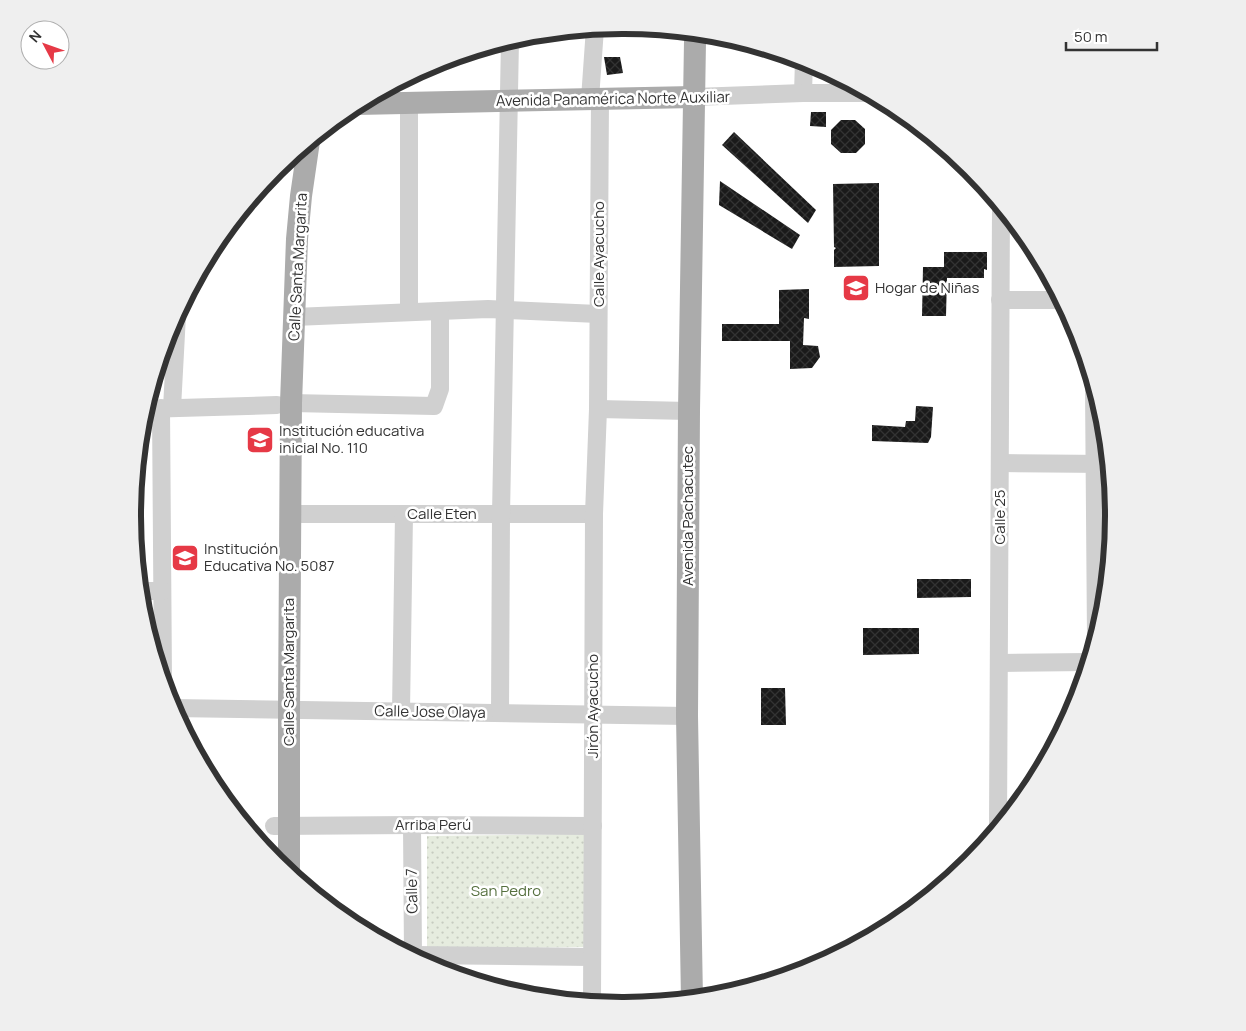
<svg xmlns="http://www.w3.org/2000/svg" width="1246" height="1031" viewBox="0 0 1246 1031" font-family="Manrope,sans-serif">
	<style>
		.park { fill: url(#park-dots) }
		.building { fill: url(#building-cross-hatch) }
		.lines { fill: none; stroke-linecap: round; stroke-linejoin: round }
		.minor { stroke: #d0d0d0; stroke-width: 18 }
		.major { stroke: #ababab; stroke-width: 22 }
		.labels { text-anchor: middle; stroke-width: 5; stroke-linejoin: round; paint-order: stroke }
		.street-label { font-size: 15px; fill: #333; stroke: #fff }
		.poi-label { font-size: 15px; fill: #333; stroke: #fff; text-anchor: start }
		.park-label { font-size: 15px; fill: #56703f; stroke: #fff }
		.rim { fill: none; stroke: #333; stroke-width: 6 }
	</style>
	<defs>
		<pattern id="park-dots" width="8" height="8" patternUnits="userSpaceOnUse" patternTransform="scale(1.25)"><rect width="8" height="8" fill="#e6ecdf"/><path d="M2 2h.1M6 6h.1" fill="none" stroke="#c6cbc0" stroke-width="1.8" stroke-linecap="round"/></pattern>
		<pattern id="building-cross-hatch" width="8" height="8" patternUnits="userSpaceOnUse" patternTransform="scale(1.25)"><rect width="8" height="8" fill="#1a1a1a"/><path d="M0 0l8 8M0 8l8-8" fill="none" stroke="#333"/></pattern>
	</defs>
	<rect width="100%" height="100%" fill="#fff"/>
	<path class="park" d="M586 834 585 947 427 949V836Z"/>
	<g class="building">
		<path d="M604 57H620L623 73 607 75Z"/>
		<path d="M811 112H826V127L810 126Z"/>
		<path d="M841 120H855L865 129V144L856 153H841L831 144V130Z"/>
		<path d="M734 132 816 210 808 223 722 145Z"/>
		<path d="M720 181 800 235 792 249 719 205Z"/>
		<path d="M879 183V266L834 267V250L836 248 834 247 833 184Z"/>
		<path d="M944 252H987V270L984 269V278H947L946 316H922L923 267H944Z"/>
		<path d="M809 289V319L804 318 803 345 818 346 820 357 812 368 790 369V341H722V324H779V290Z"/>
		<path d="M916 406 933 407 931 437 928 443 872 441V425L905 427 906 421H915Z"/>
		<path d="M917 579H971V597L917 598Z"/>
		<path d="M863 628H919V654L863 655Z"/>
		<path d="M761 688H785L786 725H761Z"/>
	</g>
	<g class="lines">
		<g class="minor">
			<path d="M803 93 804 60"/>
			<path d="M694 97 803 93H869"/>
			<path d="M590 99 595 28"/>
			<path d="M1000 300H1061"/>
			<path d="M409 312V103"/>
			<path d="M294 317 488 309 598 314"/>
			<path d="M1094 388 1096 639"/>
			<path d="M291 403 434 406 440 389V311"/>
			<path d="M161 408 163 681"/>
			<path d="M172 408 177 315"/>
			<path d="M145 409 277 405"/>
			<path d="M598 409 689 411"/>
			<path d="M1000 463 1108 464"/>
			<path d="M290 514H594"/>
			<path d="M140 591H162"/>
			<path d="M999 663 1089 662"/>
			<path d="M172 708 687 716"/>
			<path d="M401 711 404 514"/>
			<path d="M500 713 501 515 510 40"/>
			<path d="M412 825 413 957"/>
			<path d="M274 826 412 825 593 826"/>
			<path d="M998 828 1001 206"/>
			<path d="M413 955 592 957"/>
			<path d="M592 1003 594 514 598 409 600 99"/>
		</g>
		<g class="major">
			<path d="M357 104 694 97"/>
			<path d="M289 873V710L291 403 297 239 301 196 309 141"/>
			<path d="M692 999 687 716 689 411 695 41 698 32"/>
		</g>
	</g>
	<defs>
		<g id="school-square" transform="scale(1.4375)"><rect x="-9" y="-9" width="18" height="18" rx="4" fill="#e63946" stroke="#fff"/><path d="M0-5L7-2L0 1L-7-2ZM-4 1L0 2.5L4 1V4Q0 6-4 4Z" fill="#fff"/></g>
	</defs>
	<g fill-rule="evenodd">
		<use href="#school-square" x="856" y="288"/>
		<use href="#school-square" x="260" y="440"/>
		<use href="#school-square" x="185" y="558"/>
	</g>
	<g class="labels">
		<g class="street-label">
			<text transform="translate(613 99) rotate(-1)" y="5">Avenida Panamérica Norte Auxiliar</text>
			<text transform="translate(599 254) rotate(-90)" y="5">Calle Ayacucho</text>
			<text transform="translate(298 267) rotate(-87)" y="5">Calle Santa Margarita</text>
			<text x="442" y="519">Calle Eten</text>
			<text transform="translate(688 516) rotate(-90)" y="5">Avenida Pachacutec</text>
			<text transform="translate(1000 517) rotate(-90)" y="5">Calle 25</text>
			<text transform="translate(289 672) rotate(-90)" y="5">Calle Santa Margarita</text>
			<text transform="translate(593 706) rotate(-90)" y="5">Jirón Ayacucho</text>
			<text transform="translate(430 712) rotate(1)" y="5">Calle Jose Olaya</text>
			<text x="433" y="830">Arriba Perú</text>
			<text transform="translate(412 891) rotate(-91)" y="5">Calle 7</text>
		</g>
		<g class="poi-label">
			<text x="875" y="293">Hogar de Niñas</text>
			<text x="279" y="436">Institución educativa<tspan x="279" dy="17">inicial No. 110</tspan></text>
			<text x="204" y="554">Institución<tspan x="204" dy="17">Educativa No. 5087</tspan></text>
		</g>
		<g class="park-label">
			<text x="506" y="896">San Pedro</text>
		</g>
	</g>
	<path d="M0 0H1246V1031H0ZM622 34H624A481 481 0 0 1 1105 515V516A481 481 0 0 1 624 997H622A481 481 0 0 1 141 516V515A481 481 0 0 1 622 34Z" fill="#efefef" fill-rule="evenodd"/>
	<path class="rim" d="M622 34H624A481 481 0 0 1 1105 515V516A481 481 0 0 1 624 997H622A481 481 0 0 1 141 516V515A481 481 0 0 1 622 34Z"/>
	<g transform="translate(45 45) rotate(311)"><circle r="24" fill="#ffffff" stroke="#adadad"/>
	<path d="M0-4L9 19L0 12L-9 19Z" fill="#e63946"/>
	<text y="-8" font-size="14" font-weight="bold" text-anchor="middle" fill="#333333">N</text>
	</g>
	<path d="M1066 42v8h91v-8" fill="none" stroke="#333333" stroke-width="2.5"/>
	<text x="1074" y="42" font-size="15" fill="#333333" stroke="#ffffff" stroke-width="4" paint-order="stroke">50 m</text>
</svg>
